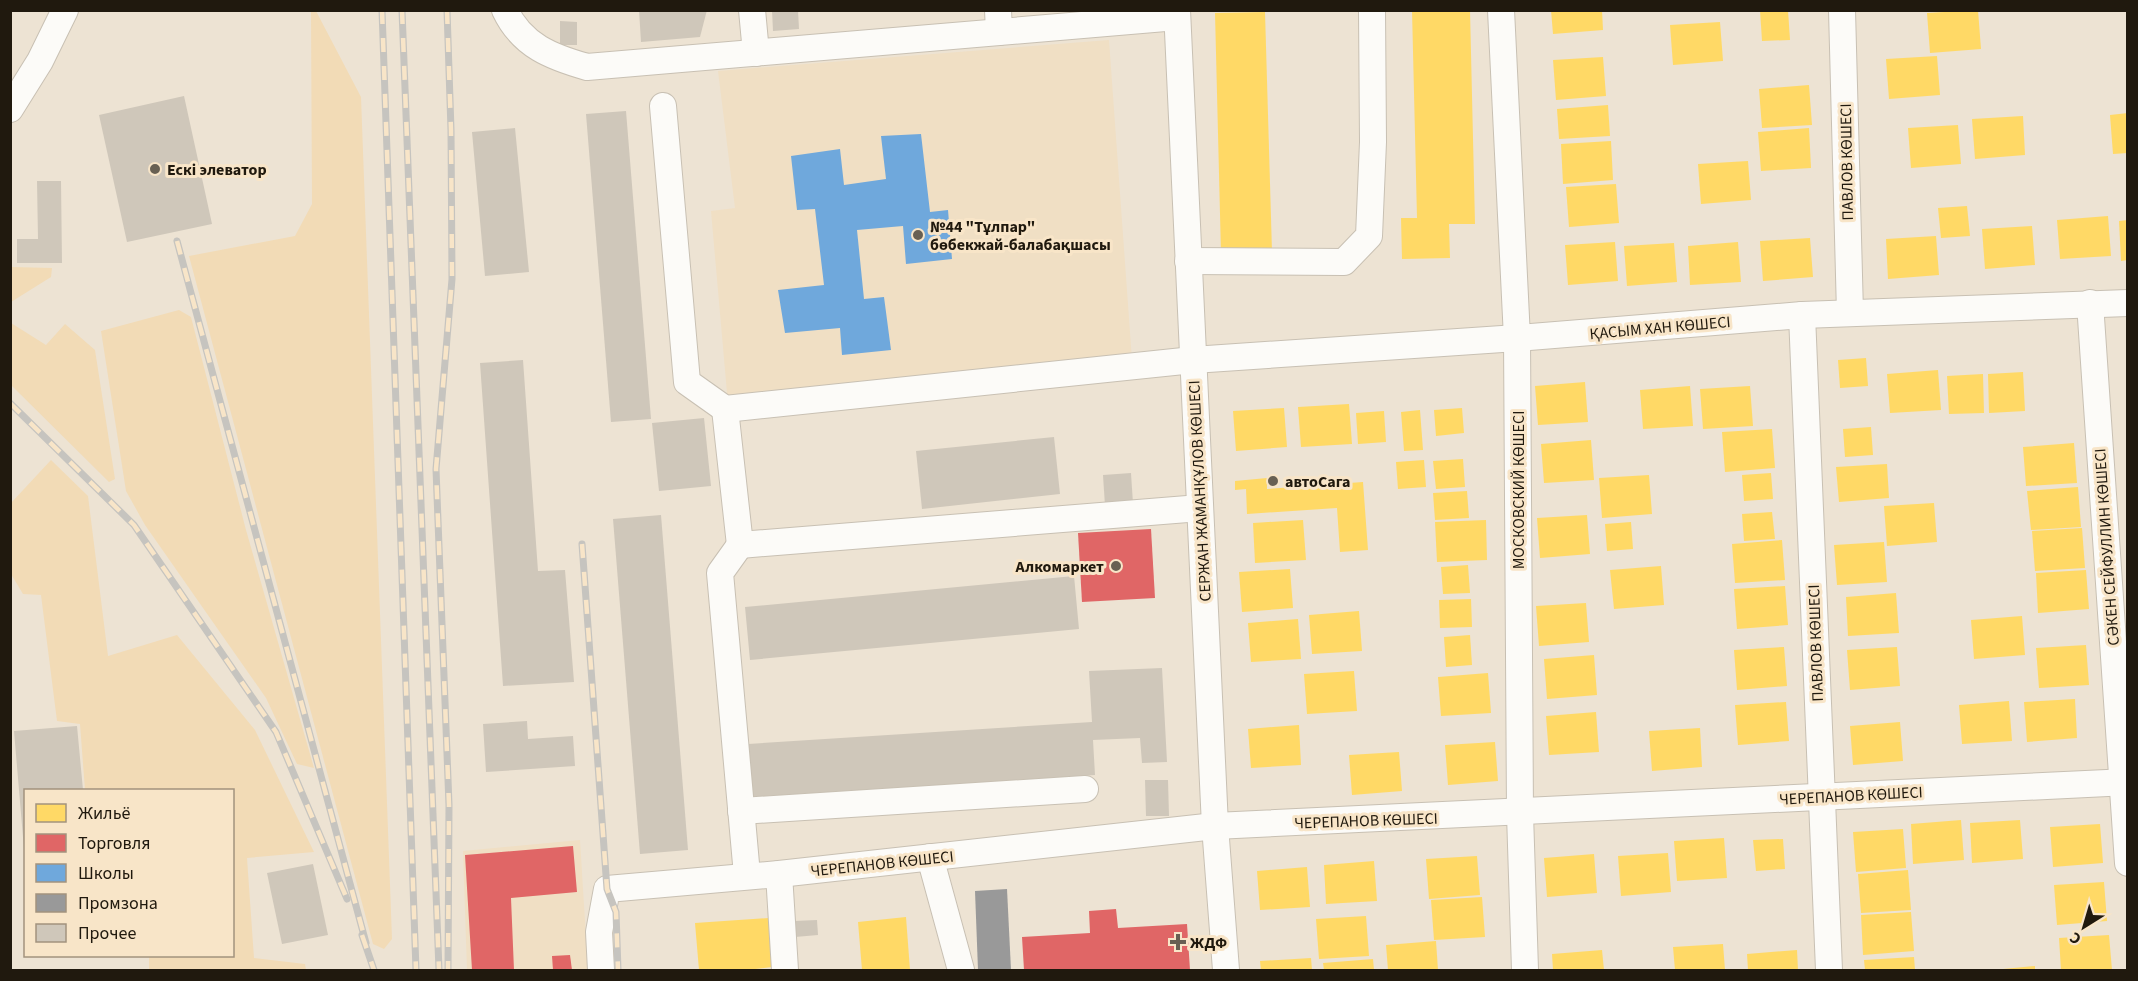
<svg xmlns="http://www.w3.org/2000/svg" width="2138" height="981" viewBox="0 0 2138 981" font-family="'Source Sans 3',sans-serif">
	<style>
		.built { fill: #f0dfc4 }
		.green { fill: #f2dbb6 }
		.homes { fill: #ffd966 }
		.shops { fill: #e06666 }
		.schools { fill: #6fa8dc }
		.industry { fill: #999 }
		.building { fill: #cfc7ba }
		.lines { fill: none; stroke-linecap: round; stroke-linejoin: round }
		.minor-casing { stroke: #c8c0b3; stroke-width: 28 }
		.minor { stroke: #fcfbf8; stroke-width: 26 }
		.rail-casing { stroke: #c6c4bf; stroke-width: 7 }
		.rail { stroke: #f8e5c8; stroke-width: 4.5; stroke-dasharray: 14; stroke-linecap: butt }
		.poi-dot { fill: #686053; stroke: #f8e5c8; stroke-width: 2 }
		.labels { text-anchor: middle; stroke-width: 6; stroke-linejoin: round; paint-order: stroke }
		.street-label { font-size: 16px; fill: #20190e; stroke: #f8e5c8 }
		.poi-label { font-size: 16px; font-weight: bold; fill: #20190e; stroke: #f8e5c8; text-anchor: start }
	</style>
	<rect width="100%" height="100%" fill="#ede3d3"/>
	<g class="built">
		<path d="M1109 40 1132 360 728 404 711 211 735 208 718 71Z"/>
		<path d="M580 840 588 970H467L463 851Z"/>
	</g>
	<g class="green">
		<path d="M311 11H316L361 97 392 939 384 949 373 944 189 256 295 236 312 204Z"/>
		<path d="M11 267 52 268 51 277 11 302Z"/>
		<path d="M179 310 191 317 246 530 314 768 297 764 266 698 145 525 126 491 101 331Z"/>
		<path d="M11 323 46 345 65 324 95 350 115 479 109 482 11 385Z"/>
		<path d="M51 460 88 496 108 656 177 635 255 730 314 852 247 858 254 958 305 964 306 970H149V956H232V790H85L80 724 57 721 41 595 23 594 11 574V503Z"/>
	</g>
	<g class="homes">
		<path d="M1412 10H1470L1475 224H1449L1450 258 1402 259 1401 218H1417Z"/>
		<path d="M1551 10H1602L1603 30 1553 34Z"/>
		<path d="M1760 10H1788L1790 40 1762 41Z"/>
		<path d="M1978 10 1981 49 1930 53 1927 13Z"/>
		<path d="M1265 12 1272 252 1221 254 1215 13Z"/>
		<path d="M1720 22 1723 61 1673 65 1670 25Z"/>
		<path d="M1937 56 1940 95 1889 99 1886 59Z"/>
		<path d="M1603 57 1606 96 1556 100 1553 60Z"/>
		<path d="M1809 85 1812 125 1762 128 1759 89Z"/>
		<path d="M1608 105 1610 136 1559 139 1557 109Z"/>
		<path d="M2128 113V153L2113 154 2110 115Z"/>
		<path d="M2023 116 2025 155 1975 159 1972 119Z"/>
		<path d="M1958 125 1961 164 1911 168 1908 128Z"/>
		<path d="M1809 128 1811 168 1761 171 1758 132Z"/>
		<path d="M1611 141 1613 180 1563 184 1561 144Z"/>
		<path d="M1748 161 1751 200 1701 204 1698 164Z"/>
		<path d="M1616 184 1619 223 1569 227 1566 187Z"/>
		<path d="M1967 206 1970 236 1941 238 1938 208Z"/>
		<path d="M2108 216 2111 256 2060 259 2057 220Z"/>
		<path d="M2128 220V260L2121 261 2119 221Z"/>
		<path d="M2032 226 2035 265 1985 269 1982 229Z"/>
		<path d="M1936 236 1939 275 1888 279 1886 239Z"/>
		<path d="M1810 238 1813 277 1763 281 1760 241Z"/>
		<path d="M1615 242 1618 281 1568 285 1565 245Z"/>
		<path d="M1738 242 1741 282 1690 285 1688 246Z"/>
		<path d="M1674 243 1677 282 1627 286 1624 246Z"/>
		<path d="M1866 358 1868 386 1840 388 1838 360Z"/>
		<path d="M1938 370 1941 410 1890 413 1887 374Z"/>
		<path d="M2023 372 2025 411 1989 413 1988 374Z"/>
		<path d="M1983 374 1984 413 1949 414 1947 376Z"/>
		<path d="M1585 382 1588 422 1538 425 1535 386Z"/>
		<path d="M1690 386 1693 426 1643 429 1640 390Z"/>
		<path d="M1750 386 1753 426 1703 429 1700 389Z"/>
		<path d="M1349 404 1352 444 1301 447 1298 407Z"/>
		<path d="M1284 408 1287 447 1236 451 1233 411Z"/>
		<path d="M1462 408 1464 433 1436 436 1434 410Z"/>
		<path d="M1420 410 1423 450 1404 451 1401 412Z"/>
		<path d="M1384 411 1386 442 1358 444 1356 413Z"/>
		<path d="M1871 427 1873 455 1845 457 1843 429Z"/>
		<path d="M1772 429 1775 468 1725 472 1722 432Z"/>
		<path d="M1591 440 1594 480 1544 483 1541 444Z"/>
		<path d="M2074 443 2077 483 2026 486 2023 447Z"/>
		<path d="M1463 459 1465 487 1436 489 1433 461Z"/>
		<path d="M1424 460 1426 487 1398 489 1396 462Z"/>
		<path d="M1887 464 1889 498 1839 502 1836 467Z"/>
		<path d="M1771 473 1773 499 1744 501 1742 475Z"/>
		<path d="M1649 475 1652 514 1602 518 1599 478Z"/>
		<path d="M1267 478V489L1363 482 1368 550 1340 552 1337 508 1247 514 1246 489 1235 490V481Z"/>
		<path d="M2078 487 2081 527 2031 530 2027 491Z"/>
		<path d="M1467 491 1469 518 1435 520 1433 493Z"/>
		<path d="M1934 503 1937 542 1887 546 1884 506Z"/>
		<path d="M1772 512 1775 539 1744 541 1742 514Z"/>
		<path d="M1587 515 1590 554 1540 558 1537 518Z"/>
		<path d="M1303 520 1306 560 1255 563 1253 523Z"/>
		<path d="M1486 520 1487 560 1437 562 1435 522Z"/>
		<path d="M1631 522 1633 549 1607 551 1605 524Z"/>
		<path d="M2082 528 2085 568 2035 571 2032 531Z"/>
		<path d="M1782 540 1785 580 1735 583 1732 544Z"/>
		<path d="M1884 542 1887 582 1837 585 1834 545Z"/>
		<path d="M1468 565 1470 593 1443 594 1441 567Z"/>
		<path d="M1661 566 1664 605 1614 609 1610 570Z"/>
		<path d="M1290 569 1293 608 1242 612 1239 572Z"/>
		<path d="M2086 570 2089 609 2038 613 2036 573Z"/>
		<path d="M1785 586 1788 625 1737 629 1734 589Z"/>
		<path d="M1896 593 1899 633 1848 636 1846 597Z"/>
		<path d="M1471 599 1472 627 1440 628 1439 600Z"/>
		<path d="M1586 603 1589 642 1539 646 1536 606Z"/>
		<path d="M1359 611 1362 651 1312 654 1309 615Z"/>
		<path d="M2022 616 2025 655 1974 659 1971 620Z"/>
		<path d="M1298 619 1301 659 1251 662 1248 623Z"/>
		<path d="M1470 635 1472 665 1446 667 1444 637Z"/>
		<path d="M2086 645 2089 685 2039 688 2036 648Z"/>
		<path d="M1784 647 1787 686 1737 690 1734 650Z"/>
		<path d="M1897 647 1900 686 1850 690 1847 650Z"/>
		<path d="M1594 655 1597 695 1547 699 1544 659Z"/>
		<path d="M1354 671 1357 711 1307 714 1304 674Z"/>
		<path d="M1488 673 1491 713 1441 716 1438 677Z"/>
		<path d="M2075 699 2077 738 2027 742 2024 702Z"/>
		<path d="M2009 701 2012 741 1962 744 1959 705Z"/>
		<path d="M1786 702 1789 741 1738 745 1735 705Z"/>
		<path d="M1596 712 1599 752 1549 755 1546 716Z"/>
		<path d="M1900 722 1903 761 1853 765 1850 726Z"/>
		<path d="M1299 725 1301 765 1251 768 1248 729Z"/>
		<path d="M1700 728 1702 767 1652 771 1649 731Z"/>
		<path d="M1495 742 1498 781 1448 785 1445 745Z"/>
		<path d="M1399 752 1402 791 1352 795 1349 755Z"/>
		<path d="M1961 820 1964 860 1913 864 1911 824Z"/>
		<path d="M2020 820 2023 859 1972 863 1970 823Z"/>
		<path d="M2100 824 2103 863 2053 867 2050 827Z"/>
		<path d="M1903 829 1906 868 1856 872 1853 832Z"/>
		<path d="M1724 838 1727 878 1677 881 1674 841Z"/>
		<path d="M1783 839 1785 869 1756 871 1753 840Z"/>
		<path d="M1668 853 1671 892 1621 896 1618 856Z"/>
		<path d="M1594 854 1597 893 1547 897 1544 858Z"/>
		<path d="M1477 856 1480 895 1429 899 1426 859Z"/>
		<path d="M1374 861 1377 901 1326 904 1324 865Z"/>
		<path d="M1307 867 1310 907 1260 910 1257 871Z"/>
		<path d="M1908 870 1911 910 1861 913 1858 874Z"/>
		<path d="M2104 882 2107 921 2057 925 2054 885Z"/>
		<path d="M1482 897 1485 937 1434 940 1431 900Z"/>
		<path d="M1911 912 1914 951 1863 955 1861 915Z"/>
		<path d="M1366 916 1369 956 1319 959 1316 919Z"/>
		<path d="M906 917 910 970H862L858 922Z"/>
		<path d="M769 918 772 967 747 970H699L695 923Z"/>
		<path d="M2109 935 2112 970H2061L2059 938Z"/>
		<path d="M1436 941 1438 970H1388L1386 945Z"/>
		<path d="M1723 944 1725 970H1675L1673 947Z"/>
		<path d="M1602 950 1604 970H1553L1552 954Z"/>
		<path d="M1797 950 1798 970H1748L1747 954Z"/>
		<path d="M1914 957 1915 970H1865L1864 960Z"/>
		<path d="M1311 958 1312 970H1261L1260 961Z"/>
		<path d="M1373 959 1374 970H1324L1323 963Z"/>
		<path d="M2035 966V970H2003V969Z"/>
	</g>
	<g class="shops">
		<path d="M1151 529 1155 598 1082 602 1078 533Z"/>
		<path d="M573 846 577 892 511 898 514 970H472L465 855Z"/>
		<path d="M1116 909 1118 928 1187 924 1190 970H1024L1022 937 1090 933 1089 911Z"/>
		<path d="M570 955 572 970H553L552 956Z"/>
	</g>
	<path class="schools" d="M921 134 930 212 948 210 952 259 906 264 903 226 857 230 864 299 884 297 891 350 842 355 840 328 785 333 778 290 824 285 815 209 797 210 791 156 840 149 844 185 886 179 881 136Z"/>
	<path class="industry" d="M1007 889 1011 970H978L975 891Z"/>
	<g class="building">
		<path d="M639 10H707L700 37 641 42Z"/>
		<path d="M772 10H798L799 29 773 31Z"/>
		<path d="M560 21 577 22V45H560Z"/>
		<path d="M184 96 212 224 127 242 99 115Z"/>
		<path d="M626 111 651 419 611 422 586 114Z"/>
		<path d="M515 128 529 272 485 276 472 132Z"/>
		<path d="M37 181H61L62 263H17V239H38Z"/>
		<path d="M523 360 538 571 565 570 574 682 503 686 480 363Z"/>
		<path d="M704 418 711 486 659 491 652 423Z"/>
		<path d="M1054 437 1060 494 922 509 916 451Z"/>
		<path d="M1131 473 1133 504 1105 506 1103 475Z"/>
		<path d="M661 515 688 850 640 854 613 519Z"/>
		<path d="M1074 576 1079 629 750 660 745 607Z"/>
		<path d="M1162 668 1167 762 1142 763 1140 738 1093 740 1095 775 751 797 748 744 1092 722 1089 671Z"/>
		<path d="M527 721 528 739 573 736 575 766 486 772 483 724Z"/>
		<path d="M77 726 83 790H26L24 849 14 731Z"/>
		<path d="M1145 780H1168L1169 816H1146Z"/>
		<path d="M313 864 328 935 282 944 267 873Z"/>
		<path d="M817 920 818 935 795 937 794 921Z"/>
	</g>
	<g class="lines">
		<g class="minor-casing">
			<g id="minor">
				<path d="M505 10C522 46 552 57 587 67L1177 17"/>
				<path d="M752 10 756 53"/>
				<path d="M998 10 999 32"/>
				<path d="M1177 10 1215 826 1226 970"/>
				<path d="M1501 10 1517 338 1520 814 1525 970"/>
				<path d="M1842 10 1850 313"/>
				<path d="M663 106 687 382 725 409 1193 360 1517 338 1802 315 2128 303"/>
				<path d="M10 109 40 61 65 10"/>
				<path d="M1188 261 1344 262 1369 236 1373 142 1372 10"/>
				<path d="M2090 303 2128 863"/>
				<path d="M1802 315 1829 970"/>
				<path d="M725 409 740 545 1200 508"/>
				<path d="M740 545 720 573 747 875"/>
				<path d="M741 811 1085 789"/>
				<path d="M930 857 961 970"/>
				<path d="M779 874 785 970"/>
				<path d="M601 970 599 932 607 889 779 874 1215 826 2128 782"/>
			</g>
		</g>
		<use href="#minor" class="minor"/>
		<g class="rail-casing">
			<g id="rail">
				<path d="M382 10 416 970"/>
				<path d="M402 10 439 970"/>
				<path d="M447 10 451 130 452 279 436 469 449 805 448 970"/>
				<path d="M177 241 366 943"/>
				<path d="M10 403 134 525 276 732 347 899"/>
				<path d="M582 544 607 889 616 912 618 970"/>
				<path d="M362 935 374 970"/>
			</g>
		</g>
		<use href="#rail" class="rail"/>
	</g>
	<g class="poi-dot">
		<circle cx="155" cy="169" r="6"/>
		<circle cx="918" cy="235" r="6"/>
		<circle cx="1273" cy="481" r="6"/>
		<circle cx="1116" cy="566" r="6"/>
		<path d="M1175 933h6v6h6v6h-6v6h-6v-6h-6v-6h6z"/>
	</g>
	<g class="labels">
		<g class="street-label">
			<text transform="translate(1846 162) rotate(-91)" y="6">ПАВЛОВ КӨШЕСІ</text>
			<text transform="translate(1660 327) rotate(-5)" y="6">ҚАСЫМ ХАН КӨШЕСІ</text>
			<text transform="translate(1518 490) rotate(-90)" y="6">МОСКОВСКИЙ КӨШЕСІ</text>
			<text transform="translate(1199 491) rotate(-93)" y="6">СЕРЖАН ЖАМАНҚҰЛОВ КӨШЕСІ</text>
			<text transform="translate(2106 547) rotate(-94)" y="6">СӘКЕН СЕЙФУЛЛИН КӨШЕСІ</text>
			<text transform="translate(1815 643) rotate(-92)" y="6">ПАВЛОВ КӨШЕСІ</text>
			<text transform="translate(1851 795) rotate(-3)" y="6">ЧЕРЕПАНОВ КӨШЕСІ</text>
			<text transform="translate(1366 820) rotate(-2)" y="6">ЧЕРЕПАНОВ КӨШЕСІ</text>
			<text transform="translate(882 863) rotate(-6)" y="6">ЧЕРЕПАНОВ КӨШЕСІ</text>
		</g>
		<g class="poi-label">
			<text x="167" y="175">Ескі элеватор</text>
			<text x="930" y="232">№44 "Тұлпар"<tspan x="930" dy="18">бөбекжай-балабақшасы</tspan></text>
			<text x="1285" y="487">автоСага</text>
			<text x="1104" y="572" text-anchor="end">Алкомаркет</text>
			<text x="1190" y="948">ЖДФ</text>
		</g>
	</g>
	<rect width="2138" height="981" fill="none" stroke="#20190e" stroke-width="24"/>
	<rect x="24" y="789" width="210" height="168" fill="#f8e5c8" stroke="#a2937e" stroke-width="1.5"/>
	<rect x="36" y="804" width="30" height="18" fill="#ffd966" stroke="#a2937e" stroke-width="1.5"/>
	<text x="78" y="819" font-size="18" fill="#20190e">Жильё</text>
	<rect x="36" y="834" width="30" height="18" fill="#e06666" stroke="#a2937e" stroke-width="1.5"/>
	<text x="78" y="849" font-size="18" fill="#20190e">Торговля</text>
	<rect x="36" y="864" width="30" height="18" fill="#6fa8dc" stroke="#a2937e" stroke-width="1.5"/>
	<text x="78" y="879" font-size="18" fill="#20190e">Школы</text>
	<rect x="36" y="894" width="30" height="18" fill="#999999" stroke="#a2937e" stroke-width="1.5"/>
	<text x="78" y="909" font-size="18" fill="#20190e">Промзона</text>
	<rect x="36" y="924" width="30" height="18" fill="#cfc7ba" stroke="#a2937e" stroke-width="1.5"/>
	<text x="78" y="939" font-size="18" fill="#20190e">Прочее</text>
	<g transform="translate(2084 927) rotate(217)" stroke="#f8e5c8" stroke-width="4.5" paint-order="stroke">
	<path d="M0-4.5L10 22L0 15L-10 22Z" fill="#20190e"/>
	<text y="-9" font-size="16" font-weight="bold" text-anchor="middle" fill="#20190e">С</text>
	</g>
</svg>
